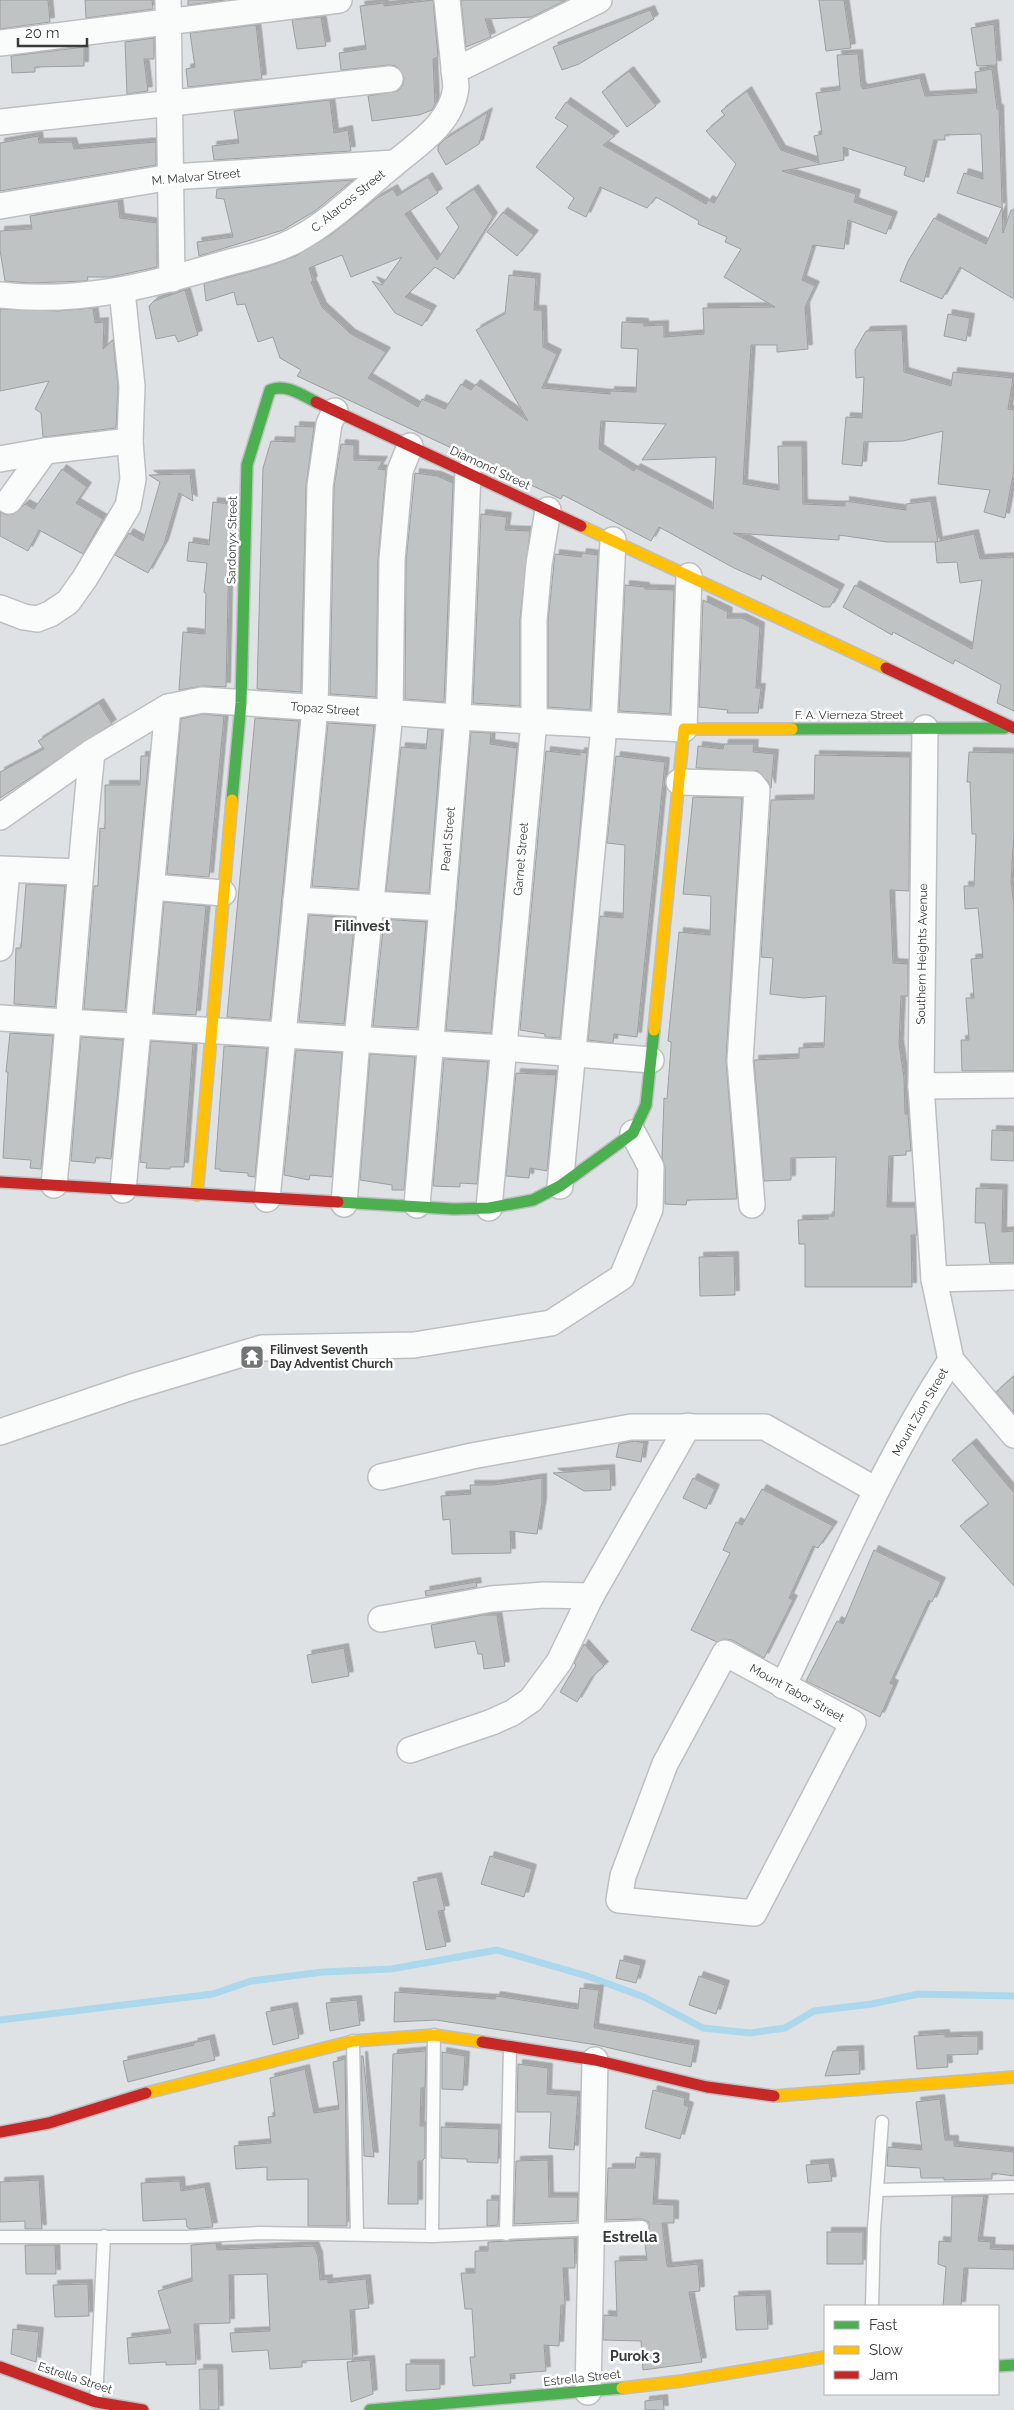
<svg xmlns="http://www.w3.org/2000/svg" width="1014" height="2410" viewBox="0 0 1014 2410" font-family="Raleway,sans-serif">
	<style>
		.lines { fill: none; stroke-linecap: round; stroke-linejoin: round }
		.stream { stroke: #abd8ec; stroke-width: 7 }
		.building { fill: #c0c3c4; stroke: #9c9fa0; fill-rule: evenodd; filter: url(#shadow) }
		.lane-casing { stroke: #bdbfc1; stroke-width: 15 }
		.street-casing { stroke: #bdbfc1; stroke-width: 28 }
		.fast-casing { stroke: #bdbfc1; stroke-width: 14 }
		.slow-casing { stroke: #bdbfc1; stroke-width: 14 }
		.jam-casing { stroke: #bdbfc1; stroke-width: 14 }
		.lane { stroke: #fafbfb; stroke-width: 12 }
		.street { stroke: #fafbfb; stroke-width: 25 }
		.fast { stroke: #4caf50; stroke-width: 11 }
		.slow { stroke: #ffc107; stroke-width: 11 }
		.jam { stroke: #c62828; stroke-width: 11 }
		.labels { text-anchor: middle; stroke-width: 5; stroke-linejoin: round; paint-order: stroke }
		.street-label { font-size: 12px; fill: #383a3b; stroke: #fff }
		.poi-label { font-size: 12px; font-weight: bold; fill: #383a3b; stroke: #fff; text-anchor: start }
		.neighbourhood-label { font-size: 14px; font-weight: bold; fill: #383a3b; stroke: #fff }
		.quarter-label { font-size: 15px; font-weight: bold; fill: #383a3b; stroke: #fff }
	</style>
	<defs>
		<filter id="shadow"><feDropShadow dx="4.5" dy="-4.5" stdDeviation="0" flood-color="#0004"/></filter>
	</defs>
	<rect width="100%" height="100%" fill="#dfe2e4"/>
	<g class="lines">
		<path class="stream" d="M0 2020 213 1994 251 1981 323 1972 391 1969 497 1950 587 1976 644 1997 703 2028 750 2033 785 2028 814 2011 872 2004 918 1994 1014 1996"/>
	</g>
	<g class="building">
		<path d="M0 0H48L50 22 0 29Z"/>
		<path d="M85 0H152L153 9 86 18Z"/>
		<path d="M188 0H225L188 5Z"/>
		<path d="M433 0 438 57 433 59 435 104 432 110 419 115 372 121 368 96 398 91 403 85 404 77 396 66 389 65 341 70 339 53 366 49 360 6 384 3V6Z"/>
		<path d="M461 0H566L532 17 485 19 491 37 466 47Z"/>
		<path d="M819 0H844L851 48 826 51Z"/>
		<path d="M650 10 654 19 579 64 562 70 553 47Z"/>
		<path d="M321 17 326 46 297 49 292 20Z"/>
		<path d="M994 24 997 65 977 66 971 28Z"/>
		<path d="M256 25 262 79 188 87 186 69 195 67 190 33Z"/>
		<path d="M154 38V59H144L148 91 127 94 125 42Z"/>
		<path d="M84 47V66L35 67V72L12 73 11 56Z"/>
		<path d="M858 54 861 86 863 89 920 78 925 96 977 93 975 72 992 69 997 109H999L1003 233 1011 210H1014V299L960 267 942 299 900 281 908 261 934 218 986 244 1002 208 957 193 964 173 983 179 981 134 945 135V140H934L924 182 904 175 906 167 843 147 844 160 782 171 856 194 854 202 893 216 886 234 848 220 844 249 813 245 802 280 815 286 805 307 808 349 777 352V345H751L743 484 779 490 778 446H802L803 504 845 506V501L906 510V504L931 501 938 542H887L839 535V540L733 533 840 589 830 607H823L762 575 761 580 734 568 659 527 651 541 563 495 561 499 297 376 301 370 280 358 273 337 258 342 245 304 237 305 234 292 206 301 204 284 266 267 296 256 332 234 377 198 393 189 397 196 428 177 438 193 405 214 437 260 459 227 446 208 474 189 493 217 454 279 435 267 405 297 432 310 422 326 395 313 372 281 382 285 402 257 351 277 342 255 309 268 313 281 311 282 322 307 351 334 386 352 368 378 418 407 422 399 445 409 461 384 471 390 476 384 528 421 476 330 505 314 509 275 536 278 534 310H542L543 347 557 354 542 388 610 394V391L636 392 638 349 621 348 622 322 644 323V326L664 325V337L704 334 703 308 775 307 724 277 741 249 725 242 727 237 698 224 699 221 656 197 647 208 600 187 586 217 568 208 574 198 536 167 568 126 555 118 566 102 615 136 603 145 706 204 708 200 714 203 736 164 706 131 725 115 721 111 747 91 781 150 819 163 814 136 822 134 816 93 840 90 837 55ZM601 421 666 424 642 460 716 457 713 509 636 468 634 471 599 449Z"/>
		<path d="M629 71 656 106 627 127 602 92Z"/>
		<path d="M330 100 334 133 348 130 351 151 214 160 212 146 239 143 234 111Z"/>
		<path d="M488 112 479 144 446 165 438 151V146L445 139Z"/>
		<path d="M38 136 39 143 72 142 74 149 156 142V165L0 191V143Z"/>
		<path d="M353 180 315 211 283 230 199 256 197 242 233 237 224 199 216 198 217 189Z"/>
		<path d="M118 201 120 218 157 223V267L111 277H87L88 280 84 281 30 283 5 281 0 250V231L32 229 30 216Z"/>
		<path d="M503 212 534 235 517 256 487 232Z"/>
		<path d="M185 290 198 335 178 342 175 335 156 339 149 306 154 301Z"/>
		<path d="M93 308 95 323 104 322 103 349 113 340 118 386 116 428 43 437 41 413 35 409 49 381 0 391V309L58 311Z"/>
		<path d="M948 314 970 318 966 341 944 336Z"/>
		<path d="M902 330 904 372 951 386 953 372 1013 378 1008 409 1014 410V470L1005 518 984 512 990 490 938 484 943 431 903 441 864 442 862 466 842 464 846 417 862 418 864 377 856 378 855 350 866 331Z"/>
		<path d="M295 426 314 427 306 486 301 692 257 689 263 468 271 441 295 442Z"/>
		<path d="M341 444 354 445V460L383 461 378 469 386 470 378 560 376 697 330 694 334 487Z"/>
		<path d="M62 469 87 487 76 503 103 519 83 554 39 530 28 551 0 536V512L7 515 14 514 25 504 34 509Z"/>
		<path d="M415 473 437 476 453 483 444 702 405 699 406 561Z"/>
		<path d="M190 474 193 501 179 493 164 544 148 573 115 555 129 533 143 541 160 482 149 475Z"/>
		<path d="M213 502 230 504 226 687 203 686 179 690 183 632 205 634 206 593 204 592 207 563 187 561 189 542 209 545Z"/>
		<path d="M481 514 507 517 505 530 530 531 520 619V706L473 703Z"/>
		<path d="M974 534 980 559 1014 557V711L997 703 1001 685 955 660 953 664 893 632 892 635 843 607 855 585 972 649 982 580 960 583 957 562 937 563 935 542Z"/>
		<path d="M582 553 598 555 590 710 548 707V621L555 554 581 557Z"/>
		<path d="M625 585 645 587V589L674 590 670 714 619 711Z"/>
		<path d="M703 600 728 612 727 618H742L760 627 756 688H761L758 713H727L728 710 699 707Z"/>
		<path d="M99 703 112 724 0 798V772L44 749 38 741Z"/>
		<path d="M203 714 224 716 209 877 167 874 181 719Z"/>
		<path d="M255 718 299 721 270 1020 227 1017Z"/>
		<path d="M328 723 374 726 358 889 312 886Z"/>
		<path d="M428 729 442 730 429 893 386 891 401 747 426 749Z"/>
		<path d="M471 732 491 733 490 744 517 748 491 1033 446 1030Z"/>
		<path d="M724 744H754L753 752 774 754 771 788 768 781 758 771 696 768 698 746 723 749Z"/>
		<path d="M546 751 580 755V752L587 753 560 1038 545 1037V1034L520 1030Z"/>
		<path d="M969 752 1014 753V833L1011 882 1014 906V1071H962L961 1040H969L966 998H974L971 959 983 958 978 908 965 909 964 886H974L976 834H972L970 782H967Z"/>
		<path d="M815 755 910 757 909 891 890 890 893 963 908 964V996H901L899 1044 904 1078 905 1114H908L911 1151H906V1155L889 1156 887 1207H915L917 1235H911L912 1287H805V1244H799L798 1220 828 1219V1216H834L836 1157 791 1158V1180L764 1181 754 1060 799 1058V1048L824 1047 826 996 804 998 770 994 773 958 761 957 771 800 814 799Z"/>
		<path d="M141 756H149L125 1011 84 1009 94 886H98L100 828 105 829V785H140Z"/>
		<path d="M616 756 665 762 637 1037 614 1034 613 1043 588 1040 600 916 623 918 625 845 607 843Z"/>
		<path d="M693 797 742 798 726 1060 737 1199 687 1200 686 1205 665 1204V1167L662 1157 664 1098 667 1099 671 1047V1042L668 1041 679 932 710 935 711 896 683 894Z"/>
		<path d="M26 884 65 886 55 1007 14 1004 16 948H21Z"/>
		<path d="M164 902 206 906 196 1015 154 1013Z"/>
		<path d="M309 915 355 918 344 1024 299 1021Z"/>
		<path d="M384 919 426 922 417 1028 373 1026Z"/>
		<path d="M10 1033 53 1036 41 1169 30 1168 31 1160 3 1158 8 1072H6Z"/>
		<path d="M81 1037 123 1040 111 1159 96 1157 95 1163 71 1161Z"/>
		<path d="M151 1041 193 1044 184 1167H170V1169L146 1168 147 1163 140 1162Z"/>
		<path d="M224 1046 267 1048 255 1177 248 1176V1173L220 1171V1169H215Z"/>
		<path d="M296 1050 342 1053 332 1177 310 1175 309 1180 284 1175Z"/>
		<path d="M370 1054 415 1057 404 1190H392V1185L360 1180Z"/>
		<path d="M444 1059 488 1062 477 1184 460 1183V1187L433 1186Z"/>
		<path d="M516 1073 556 1075 547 1171 530 1168 529 1178 506 1176Z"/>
		<path d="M992 1130 1014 1131V1161L991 1160Z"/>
		<path d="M976 1188 1003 1189 1002 1232 1014 1231V1263H990L985 1223H975Z"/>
		<path d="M734 1256 735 1295 700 1296 699 1257Z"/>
		<path d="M1014 1376V1413L996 1392Z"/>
		<path d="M635 1441 644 1443 641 1462 616 1457 619 1444Z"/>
		<path d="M972 1443 1014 1493V1586L960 1526 989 1504 952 1460Z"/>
		<path d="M610 1469 611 1490 584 1491 553 1473Z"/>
		<path d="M542 1478V1503L537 1534 510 1531 511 1553 452 1554 450 1519 443 1520 441 1496 471 1494 470 1485H493Z"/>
		<path d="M693 1478 715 1489 706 1509 683 1498Z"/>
		<path d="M762 1489 833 1526 818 1548 813 1546 789 1598 793 1600 764 1658 732 1640 724 1639 717 1642 691 1630 730 1553 723 1550 736 1522 742 1525Z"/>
		<path d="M874 1550 941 1582 932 1602 929 1600 890 1683 894 1685 880 1717 806 1681 837 1621 843 1624Z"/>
		<path d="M476 1582 477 1587 426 1596 425 1591Z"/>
		<path d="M483 1615H497L505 1666 484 1669 482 1654H478L475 1641 435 1648 431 1625Z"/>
		<path d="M584 1644 604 1666 591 1678 577 1702 560 1692 576 1665 574 1663Z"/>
		<path d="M344 1648 349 1676 312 1683 307 1655Z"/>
		<path d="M490 1856 532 1869 524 1897 481 1884Z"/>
		<path d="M437 1877 445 1910 438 1911 446 1946 426 1950 413 1882Z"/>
		<path d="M620 1960 641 1965 636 1983 616 1978Z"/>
		<path d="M699 1976 725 1985 716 2014 689 2005Z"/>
		<path d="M580 1988 599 1990 594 2028 695 2045 691 2067 597 2045 436 2020 394 2022 395 1992 495 1999 496 1996 578 2009Z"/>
		<path d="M357 2000 360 2025 330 2031 326 2003Z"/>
		<path d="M293 2007 299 2038 273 2045 266 2012Z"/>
		<path d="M945 2034V2037L978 2036V2054L947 2055 948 2067 917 2069 914 2036Z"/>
		<path d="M210 2039 215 2060 128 2082 123 2061 194 2045 193 2043Z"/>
		<path d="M859 2050 860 2074 825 2076 833 2051Z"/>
		<path d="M426 2051 425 2088H421L420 2126H425V2158L422 2161H418V2204H388L393 2054Z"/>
		<path d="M442 2052 465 2056 463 2090 442 2089Z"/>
		<path d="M361 2056H363L374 2157 364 2156Z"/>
		<path d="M345 2059 347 2226H308V2179L267 2180V2167L236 2169 234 2146 271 2143 268 2117 275 2116 270 2078 305 2069 314 2113 339 2109 333 2062Z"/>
		<path d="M518 2064 548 2068 547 2094 578 2096 574 2150 549 2148 551 2112H517Z"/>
		<path d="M653 2090 685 2098 684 2105 689 2107 680 2139 645 2128Z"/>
		<path d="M940 2099 945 2140H954V2146L1014 2152V2176L992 2173V2179L944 2180V2178H921L920 2168 887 2166 888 2147 922 2150 916 2102Z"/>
		<path d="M441 2127 499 2129 498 2163 467 2162V2159L441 2158Z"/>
		<path d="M636 2157 656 2158 653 2204 674 2205V2223H662L667 2265 668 2267 698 2264 700 2291 689 2292 702 2362 643 2370 641 2341 603 2340 604 2315 617 2316 615 2261 647 2260 644 2235 649 2230V2222L642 2219 606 2220 608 2168H635Z"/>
		<path d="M548 2160 549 2197H578L577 2221 514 2224 516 2161Z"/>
		<path d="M829 2163 832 2181 808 2183 806 2165Z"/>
		<path d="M39 2180 42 2229H25V2221L0 2222V2182Z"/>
		<path d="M180 2181 181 2191 205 2187 213 2227 190 2229 187 2227 186 2219 143 2221 141 2183Z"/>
		<path d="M952 2196H984L978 2241 991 2242 990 2249 1014 2250V2269L964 2268 961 2306H943L946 2267 938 2264 939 2241 951 2242Z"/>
		<path d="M487 2200H499L498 2225 487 2226Z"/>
		<rect x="827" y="2232" width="36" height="32"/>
		<path d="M574 2238 575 2268H563L565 2305H561L559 2346 544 2345 546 2371 510 2374 511 2383 473 2386 470 2357H475L472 2309H465L461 2273H475V2251H488V2242Z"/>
		<path d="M216 2243 217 2250 314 2246 318 2256 320 2280 328 2279V2283L366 2279 369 2308 350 2310 353 2359 302 2361V2367L270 2369 268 2350 232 2352 230 2333 270 2331 267 2274 229 2275 230 2323 194 2324 196 2364 166 2365V2362L129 2364 127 2338 171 2333 158 2291 192 2281 191 2245Z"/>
		<path d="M25 2245H55L56 2274H26Z"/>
		<path d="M88 2284 89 2316 55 2317 53 2285Z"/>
		<path d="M766 2295 768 2329 736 2330 734 2296Z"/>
		<path d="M13 2329 39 2332 36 2362 11 2354Z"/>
		<path d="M370 2360 373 2394 351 2402 347 2362Z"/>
		<path d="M406 2364H440V2389L406 2391Z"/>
		<path d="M199 2369H218L219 2410H200Z"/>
		<path d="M663 2399 664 2410H645V2401Z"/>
	</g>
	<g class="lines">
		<g class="lane-casing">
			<g id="lane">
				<path d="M353 2041 357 2234"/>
				<path d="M877 2190 1014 2187"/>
				<path d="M506 2234 510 2048"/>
				<path d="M432 2236 434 2035"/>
				<path d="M0 2237H185L259 2233 432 2236 642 2227"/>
				<path d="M872 2306 874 2228 882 2122"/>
				<path d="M96 2402 104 2236"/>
			</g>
		</g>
		<g class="street-casing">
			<g id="street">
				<path d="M168 0 172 279"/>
				<path d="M0 43 339 0"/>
				<path d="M454 71 599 0"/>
				<path d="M0 122 390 79"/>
				<path d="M0 206 171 177 394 163"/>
				<path d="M0 295C79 304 148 286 223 264 248 257 275 252 298 239 333 220 363 189 394 164 419 143 452 123 456 87L447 0"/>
				<path d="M0 459 45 451 130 441"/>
				<path d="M9 501 45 451"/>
				<path d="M0 608 24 617 37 619 50 614 68 602 85 578 128 506 133 479 130 441 132 386 122 291"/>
				<path d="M925 728 921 1086 1014 1085"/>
				<path d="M679 782 752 784 757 790 740 1061 752 1205"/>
				<path d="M0 817 92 752 168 707 202 700 458 717 684 729 689 576"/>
				<path d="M0 869 79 872"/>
				<path d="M152 887 223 893"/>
				<path d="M296 900 442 908"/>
				<path d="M0 948 7 870"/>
				<path d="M0 1018 503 1048 651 1060"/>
				<path d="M54 1185C68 1041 77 896 92 752"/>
				<path d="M560 1186 604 726 613 540"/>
				<path d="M123 1190 168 707"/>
				<path d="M267 1199 315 708 320 486 329 424 335 411"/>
				<path d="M344 1204 357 1039 390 713 392 560 400 471 410 446"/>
				<path d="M417 1205 458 717 468 473"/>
				<path d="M489 1208 534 721V620L539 564 548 510"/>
				<path d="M934 1279 1014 1277"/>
				<path d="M951 1360 1014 1435"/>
				<path d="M0 1432 132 1387 262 1348 414 1345 551 1323 622 1277 650 1209 651 1167 633 1133"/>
				<path d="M381 1477 472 1456 631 1427H765L876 1490"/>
				<path d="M381 1619 491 1599 544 1595 591 1596"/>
				<path d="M725 1653 853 1723 754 1913 619 1900 623 1876 665 1764Z"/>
				<path d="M783 1686C836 1576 884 1462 951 1360L934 1279 921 1086"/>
				<path d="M410 1750 492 1722 512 1713 531 1700 559 1662 591 1596 688 1426"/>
				<path d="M588 2392 595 2060"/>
			</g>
		</g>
		<g class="fast-casing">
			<g id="fast">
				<path d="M792 729 1005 728"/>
				<path d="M232 800 241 703 247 465 270 390C285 383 302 395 316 402"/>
				<path d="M338 1202 454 1209 489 1208 533 1200 560 1186 633 1133 646 1105 654 1030"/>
				<path d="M998 2366 1014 2365"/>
				<path d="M370 2410 622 2388"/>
			</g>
		</g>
		<g class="slow-casing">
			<g id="slow">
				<path d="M581 526 886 668"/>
				<path d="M654 1030 684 729H792"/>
				<path d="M197 1195 232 800"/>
				<path d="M146 2093 353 2041 434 2035 482 2042"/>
				<path d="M774 2096 1014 2077"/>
				<path d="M622 2388 682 2381 825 2357"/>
			</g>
		</g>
		<g class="jam-casing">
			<g id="jam">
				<path d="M316 402 581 526"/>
				<path d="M886 668 1014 728"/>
				<path d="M0 1182 338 1202"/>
				<path d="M482 2042 595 2060 707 2087 774 2096"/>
				<path d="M0 2132 49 2123 146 2093"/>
				<path d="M0 2367 96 2402 143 2410"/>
			</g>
		</g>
		<use href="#lane" class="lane"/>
		<use href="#street" class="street"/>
		<use href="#fast" class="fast"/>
		<use href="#slow" class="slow"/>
		<use href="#jam" class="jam"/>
	</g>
	<defs>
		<g id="temple-square" transform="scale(1.25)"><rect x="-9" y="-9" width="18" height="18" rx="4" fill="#727576" stroke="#fff"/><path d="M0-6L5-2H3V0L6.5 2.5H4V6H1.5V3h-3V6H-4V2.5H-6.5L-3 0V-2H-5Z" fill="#fff"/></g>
	</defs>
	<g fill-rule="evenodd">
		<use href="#temple-square" x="252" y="1357"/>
	</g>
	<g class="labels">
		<g class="street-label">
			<text transform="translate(196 177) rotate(-5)" y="4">M. Malvar Street</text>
			<text transform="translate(348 201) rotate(-39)" y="4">C. Alarcos Street</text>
			<text transform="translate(490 468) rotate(25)" y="4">Diamond Street</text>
			<text transform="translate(232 540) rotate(-89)" y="4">Sardonyx Street</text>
			<text transform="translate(325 709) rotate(4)" y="4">Topaz Street</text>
			<text x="849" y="719">F. A. Vierneza Street</text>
			<text transform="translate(448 839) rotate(-85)" y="4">Pearl Street</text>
			<text transform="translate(521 859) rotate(-85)" y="4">Garnet Street</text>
			<text transform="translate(922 954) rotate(-89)" y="4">Southern Heights Avenue</text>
			<text transform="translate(920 1412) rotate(-60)" y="4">Mount Zion Street</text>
			<text transform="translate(797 1693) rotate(29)" y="4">Mount Tabor Street</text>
			<text transform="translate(75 2378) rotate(18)" y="4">Estrella Street</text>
			<text transform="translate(582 2378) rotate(-6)" y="4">Estrella Street</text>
		</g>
		<g class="poi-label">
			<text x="270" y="1354">Filinvest Seventh<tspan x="270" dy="14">Day Adventist Church</tspan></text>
		</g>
		<g class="neighbourhood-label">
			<text x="362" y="931">Filinvest</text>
			<text x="635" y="2361">Purok 3</text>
		</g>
		<g class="quarter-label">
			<text x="630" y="2242">Estrella</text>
		</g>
	</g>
	<rect x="824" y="2305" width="175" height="90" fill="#ffffff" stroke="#afb0b1"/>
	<rect x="834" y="2321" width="25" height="8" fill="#4caf50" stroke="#afb0b1"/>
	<text x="869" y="2330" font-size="15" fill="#383a3b">Fast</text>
	<rect x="834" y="2346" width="25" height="8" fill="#ffc107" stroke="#afb0b1"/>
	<text x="869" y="2355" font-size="15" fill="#383a3b">Slow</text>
	<rect x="834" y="2371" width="25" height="8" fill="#c62828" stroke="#afb0b1"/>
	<text x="869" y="2380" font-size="15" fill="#383a3b">Jam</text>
	<path d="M18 38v8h69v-8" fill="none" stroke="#383a3b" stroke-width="2.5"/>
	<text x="25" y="38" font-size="15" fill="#383a3b" stroke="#ffffff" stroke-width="4" paint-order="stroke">20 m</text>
</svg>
